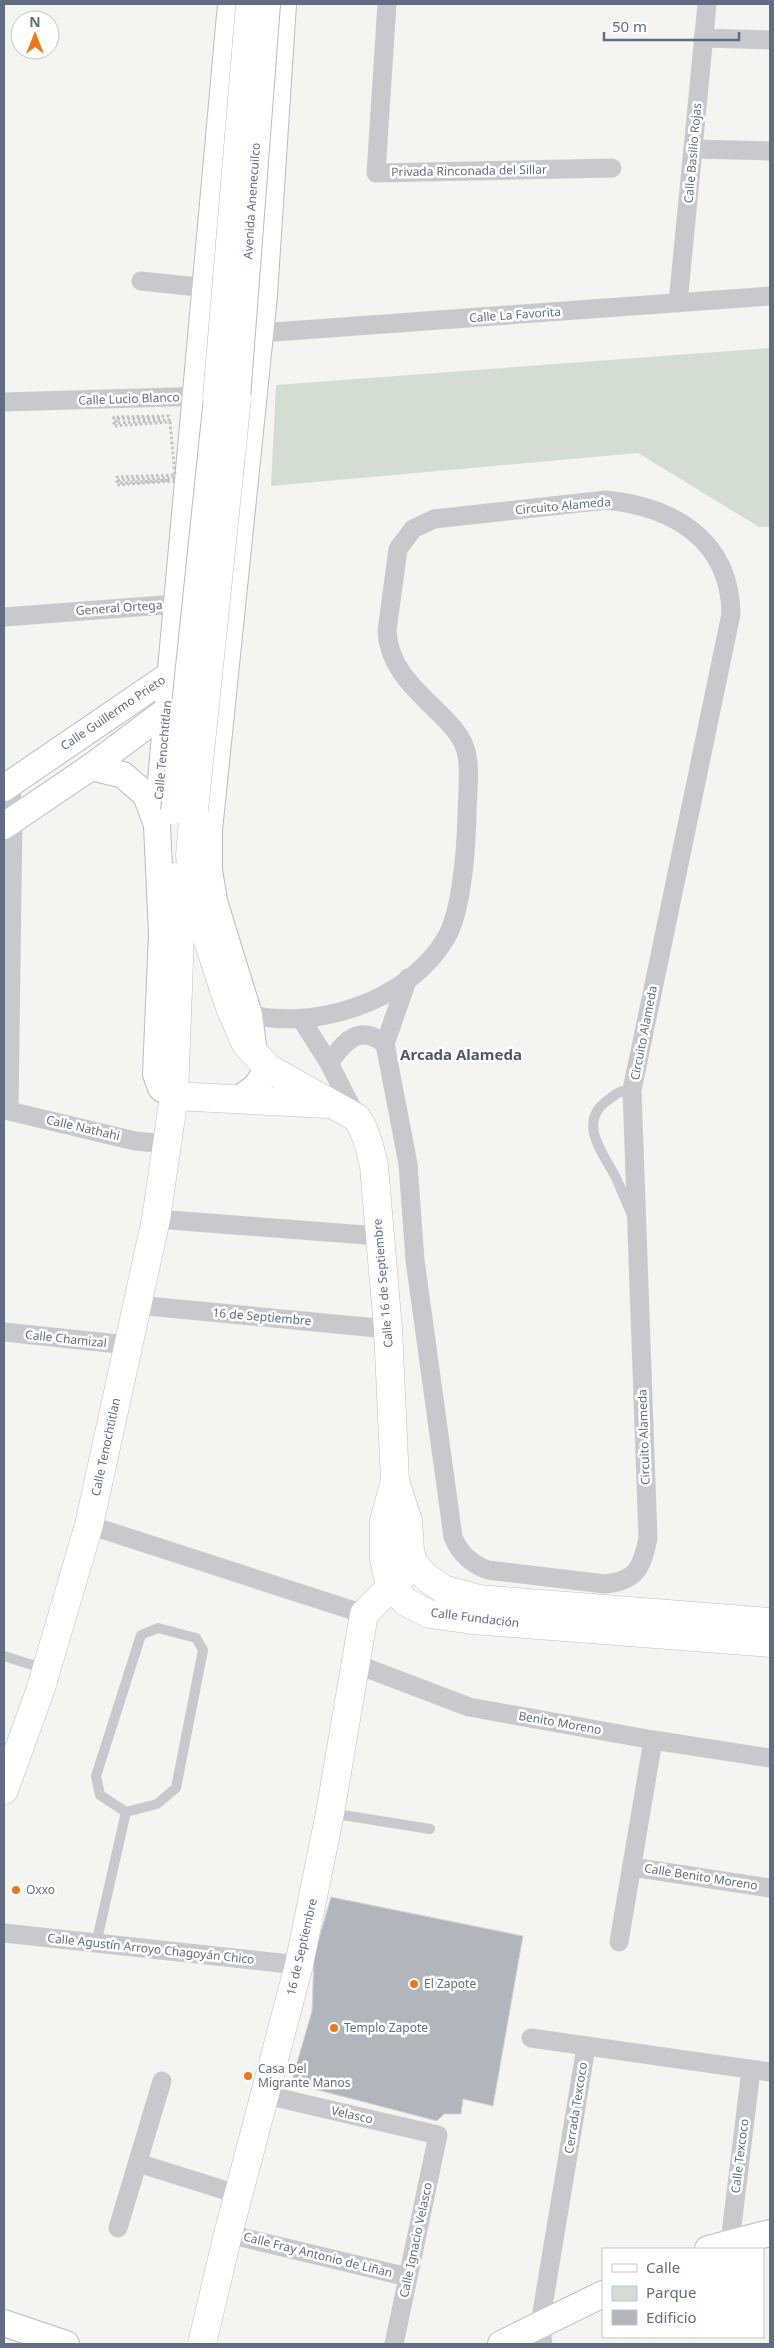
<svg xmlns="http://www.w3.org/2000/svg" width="774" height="2348" viewBox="0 0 774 2348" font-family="'Noto Sans',sans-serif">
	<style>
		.green { fill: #d3ddd1 }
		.building { fill: #b1b6bd; stroke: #d6d6d3 }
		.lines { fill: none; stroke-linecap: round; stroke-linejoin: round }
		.secondary-casing { stroke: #b8bbc1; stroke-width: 28 }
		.primary-casing { stroke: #bbbdc2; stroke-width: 29 }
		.lane { stroke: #c7c9cd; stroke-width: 10 }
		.street { stroke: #c7c9cd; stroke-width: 19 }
		.secondary { stroke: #fff; stroke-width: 26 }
		.primary { stroke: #fff; stroke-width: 28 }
		.secondary-bridge-casing { stroke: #b8bbc1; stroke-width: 28; stroke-linecap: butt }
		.primary-bridge-casing { stroke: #bbbdc2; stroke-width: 29; stroke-linecap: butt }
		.path-bridge { stroke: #c0c1c3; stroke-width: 3; stroke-dasharray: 2.5 2.5; stroke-linecap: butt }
		.secondary-bridge { stroke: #fff; stroke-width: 26 }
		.primary-bridge { stroke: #fff; stroke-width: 28 }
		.poi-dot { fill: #f17615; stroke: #fff; stroke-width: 2 }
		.labels { text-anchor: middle; stroke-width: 5; stroke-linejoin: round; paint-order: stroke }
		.street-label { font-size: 12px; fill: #616d84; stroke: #fff }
		.poi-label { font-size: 12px; fill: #616d84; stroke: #fff; text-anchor: start }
		.quarter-label { font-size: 15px; font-weight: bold; fill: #505869; stroke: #fff }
	</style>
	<rect width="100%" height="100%" fill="#f4f5f0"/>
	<path class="green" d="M770 348V527H759L638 453 271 486 276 385Z"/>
	<path class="building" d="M331 1897 523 1936 493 2106 463 2099 461 2114H444L437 2121 291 2083 312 2011 314 1956Z"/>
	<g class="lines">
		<g class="secondary-casing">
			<g id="secondary">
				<path d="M91 767 123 775 146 795 156 822"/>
				<path d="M4 788 171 674 180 670"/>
				<path d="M4 826 91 767 166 711 176 707"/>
				<path d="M254 1053 249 1015 214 901 209 870V830L264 295 283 4"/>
				<path d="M174 1096 161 1088 156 1074 162 934 157 825 231 4"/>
				<path d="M239 1099 256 1087 268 1068"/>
				<path d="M708 2249 770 2233"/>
				<path d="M4 2323 66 2344"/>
				<path d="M501 2344 603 2294"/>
			</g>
		</g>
		<g class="primary-casing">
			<g id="primary">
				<path d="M194 810 190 855 194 898 230 1008 246 1044 268 1068 357 1118C367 1134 370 1148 374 1166L388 1329 395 1481 408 1521 410 1551 414 1564 426 1577 443 1589 479 1599 770 1622"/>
				<path d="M174 1096 327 1104"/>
				<path d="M395 1481 384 1521V1559L390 1586 406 1602 429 1614 473 1620 770 1643"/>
				<path d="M4 1790 40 1691 89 1525 156 1219 174 1096 180 935 176 877"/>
				<path d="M202 2344 228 2234 299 1965 330 1813 364 1614 414 1564"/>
			</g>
		</g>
		<g class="lane">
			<path d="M632 1215C626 1202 621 1188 615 1176 602 1151 577 1122 608 1100 617 1093 621 1090 632 1090"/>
			<path d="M158 1628 196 1638 203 1650 176 1788 157 1804 126 1812 100 1795 96 1776 141 1635Z"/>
			<path d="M4 1656 45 1669"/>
			<path d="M330 1813 430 1829"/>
			<path d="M96 1944 126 1812"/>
		</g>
		<g class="street">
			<path d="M387 4 376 173 612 168"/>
			<path d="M703 38 770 40"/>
			<path d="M693 149 770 151"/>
			<path d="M141 281 217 289"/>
			<path d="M678 303 707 4"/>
			<path d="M260 333 770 296"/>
			<path d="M4 402 207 396"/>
			<path d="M4 617 190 603"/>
			<path d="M239 1011C308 1035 409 1002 446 938 462 911 466 847 467 816 467 795 471 771 466 751 463 740 454 728 446 720 420 693 389 671 387 631L398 549 413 529 434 519 606 500C674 507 730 540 731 614L632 1090 648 1538C642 1567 637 1581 605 1584L488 1570C471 1564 460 1554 453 1537L415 1260 408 1164 385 1044 408 978"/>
			<path d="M301 1019 329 1063"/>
			<path d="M9 1111 13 819 11 783"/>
			<path d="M9 1111 135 1141 167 1144"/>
			<path d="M357 1118 329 1063C344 1042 359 1023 385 1044"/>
			<path d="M156 1219 379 1236"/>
			<path d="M137 1305 388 1329"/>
			<path d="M4 1332 128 1345"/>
			<path d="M89 1525 364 1614"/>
			<path d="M356 1664 469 1707 653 1740 770 1758"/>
			<path d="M632 1867 770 1888"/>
			<path d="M4 1933 299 1965"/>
			<path d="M619 1942 653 1740"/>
			<path d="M531 2038 770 2072"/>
			<path d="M266 2095 438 2135 394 2344"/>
			<path d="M138 2163 240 2195"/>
			<path d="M118 2228 162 2081"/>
			<path d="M228 2234 408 2277"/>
			<path d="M730 2242 751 2070"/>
			<path d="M543 2344 540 2324 586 2047"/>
		</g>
		<use href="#secondary" class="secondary"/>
		<use href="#primary" class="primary"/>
		<g class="secondary-bridge-casing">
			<g id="secondary-bridge">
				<path d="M237 398 267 4"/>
				<path d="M174 811 217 398"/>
			</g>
		</g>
		<g class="primary-bridge-casing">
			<g id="primary-bridge">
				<path d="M217 398 250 4"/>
				<path d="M194 810 237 398"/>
			</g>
		</g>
		<path class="path-bridge" d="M160 418 116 419V423L169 420V416L114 417V426L170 422 175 475 117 477V485L175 481 174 478 119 480V483L170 480"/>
		<use href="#secondary-bridge" class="secondary-bridge"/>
		<use href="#primary-bridge" class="primary-bridge"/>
	</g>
	<g class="poi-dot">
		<circle cx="16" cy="1890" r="5"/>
		<circle cx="414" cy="1984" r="5"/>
		<circle cx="334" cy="2028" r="5"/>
		<circle cx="248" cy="2076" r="5"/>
	</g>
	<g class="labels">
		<g class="street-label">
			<text transform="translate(693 153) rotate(-85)" y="4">Calle Basilio Rojas</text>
			<text transform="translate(469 171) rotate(-1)" y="4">Privada Rinconada del Sillar</text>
			<text transform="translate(252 201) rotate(-86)" y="4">Avenida Anenecuilco</text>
			<text transform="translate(515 315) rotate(-4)" y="4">Calle La Favorita</text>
			<text transform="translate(129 399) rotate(-2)" y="4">Calle Lucio Blanco</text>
			<text transform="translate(563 506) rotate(-5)" y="4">Circuito Alameda</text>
			<text transform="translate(119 608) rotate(-4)" y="4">General Ortega</text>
			<text transform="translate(113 713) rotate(-34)" y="4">Calle Guillermo Prieto</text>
			<text transform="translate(163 750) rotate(-85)" y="4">Calle Tenochtitlan</text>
			<text transform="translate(644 1033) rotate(-79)" y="4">Circuito Alameda</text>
			<text transform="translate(83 1128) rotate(13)" y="4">Calle Nathahi</text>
			<text transform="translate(383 1283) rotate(-95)" y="4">Calle 16 de Septiembre</text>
			<text transform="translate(262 1317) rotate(5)" y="4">16 de Septiembre</text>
			<text transform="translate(66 1339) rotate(6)" y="4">Calle Chamizal</text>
			<text transform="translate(644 1437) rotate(-92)" y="4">Circuito Alameda</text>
			<text transform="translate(106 1447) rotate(-78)" y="4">Calle Tenochtitlan</text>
			<text transform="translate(475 1618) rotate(7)" y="4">Calle Fundación</text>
			<text transform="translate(560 1723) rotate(10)" y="4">Benito Moreno</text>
			<text transform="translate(701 1877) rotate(9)" y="4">Calle Benito Moreno</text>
			<text transform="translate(302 1947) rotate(-77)" y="4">16 de Septiembre</text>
			<text transform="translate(151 1949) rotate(6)" y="4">Calle Agustín Arroyo Chagoyán Chico</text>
			<text transform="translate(576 2108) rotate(-81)" y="4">Cerrada Texcoco</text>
			<text transform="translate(352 2115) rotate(13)" y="4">Velasco</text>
			<text transform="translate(740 2156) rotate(-83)" y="4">Calle Texcoco</text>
			<text transform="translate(416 2240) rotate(-78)" y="4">Calle Ignacio Velasco</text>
			<text transform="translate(318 2255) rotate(14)" y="4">Calle Fray Antonio de Liñan</text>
		</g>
		<g class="poi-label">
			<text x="26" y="1894">Oxxo</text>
			<text x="424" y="1988">El Zapote</text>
			<text x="344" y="2032">Templo Zapote</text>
			<text x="258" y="2073">Casa Del<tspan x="258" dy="14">Migrante Manos</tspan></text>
		</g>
		<g class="quarter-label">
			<text x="461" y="1060">Arcada Alameda</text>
		</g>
	</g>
	<rect width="774" height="2348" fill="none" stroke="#616d84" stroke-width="10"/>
	<rect x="602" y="2248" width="162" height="90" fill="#ffffff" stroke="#c0c5ce"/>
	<rect x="612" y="2264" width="25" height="8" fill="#ffffff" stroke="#c0c5ce"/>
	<text x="646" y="2273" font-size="15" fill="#616d84">Calle</text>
	<rect x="612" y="2286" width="25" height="15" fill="#d3ddd1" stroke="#c0c5ce"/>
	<text x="646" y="2298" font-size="15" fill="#616d84">Parque</text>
	<rect x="612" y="2310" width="25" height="15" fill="#b1b6bd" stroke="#c0c5ce"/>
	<text x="646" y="2323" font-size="15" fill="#616d84">Edificio</text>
	<g transform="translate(35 35)"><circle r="24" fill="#ffffff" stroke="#c0c5ce"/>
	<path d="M0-4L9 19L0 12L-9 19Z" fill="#f17615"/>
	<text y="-8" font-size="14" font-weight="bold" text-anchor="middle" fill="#616d84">N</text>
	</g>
	<path d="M604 32v8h135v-8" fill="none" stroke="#616d84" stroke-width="2.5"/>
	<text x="612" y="32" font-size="15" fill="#616d84" stroke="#ffffff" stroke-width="4" paint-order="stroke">50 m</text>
</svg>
